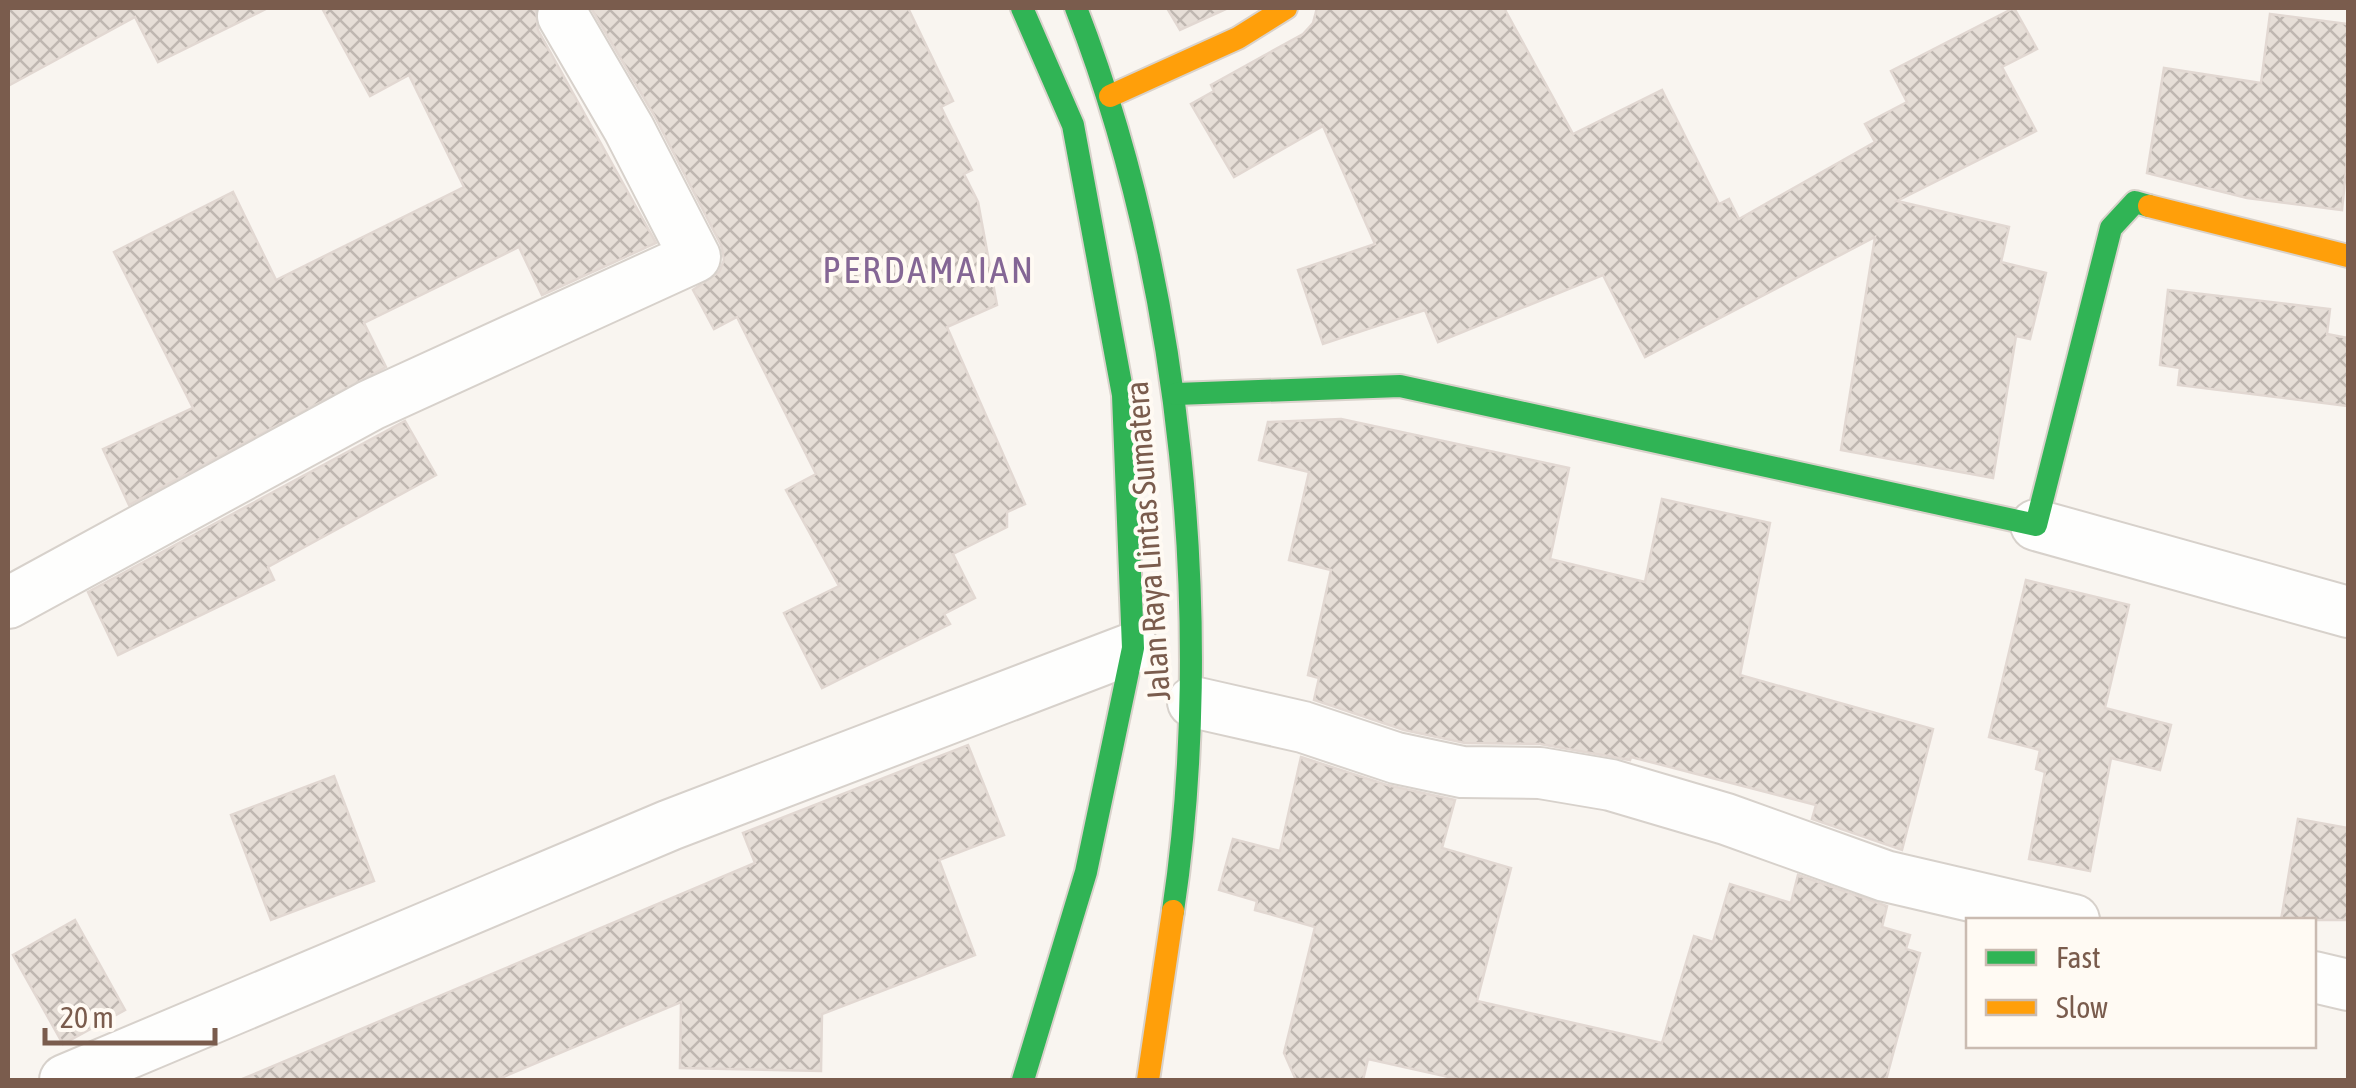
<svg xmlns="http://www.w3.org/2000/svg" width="2356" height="1088" viewBox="0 0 2356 1088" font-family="'Asap Condensed',sans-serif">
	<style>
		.building { fill: url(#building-cross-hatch); stroke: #e2d8d2; stroke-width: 2.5 }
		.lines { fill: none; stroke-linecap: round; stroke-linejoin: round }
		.street-casing { stroke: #d7d1cb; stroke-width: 54 }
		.fast-casing { stroke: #d9d2cb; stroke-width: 26 }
		.slow-casing { stroke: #d9d2cb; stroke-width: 26 }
		.street { stroke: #fefefd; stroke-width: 50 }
		.fast { stroke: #30b455; stroke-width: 22 }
		.slow { stroke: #ff9f0a; stroke-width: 22 }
		.labels { text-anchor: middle; stroke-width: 8; stroke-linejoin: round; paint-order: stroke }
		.street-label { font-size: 32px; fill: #7a5c4d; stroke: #fffaf3 }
		.quarter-label { font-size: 38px; letter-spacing: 2.5px; fill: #846695; stroke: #fffaf3 }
	</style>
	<defs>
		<pattern id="building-cross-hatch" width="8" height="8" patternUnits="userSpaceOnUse" patternTransform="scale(2.5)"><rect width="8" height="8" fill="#e6ded7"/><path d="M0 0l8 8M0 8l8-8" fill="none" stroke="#bfb7b1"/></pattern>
	</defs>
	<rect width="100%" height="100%" fill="#f9f5f0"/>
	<g class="building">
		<path d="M8 8H268L158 62 135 17 8 86Z"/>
		<path d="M322 8H536L538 30 656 243 542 295 519 247 364 323 386 367 129 505 103 449 193 408 114 252 233 192 276 280 464 187 409 75 370 96Z"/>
		<path d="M591 8H908L953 101 941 107 972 170 964 174 978 202 997 305 947 327 1025 504 1007 512V527L953 554 975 598 944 614 950 624 822 688 784 613 839 586 786 490 816 474 737 317 714 329 693 290 719 272 724 260 721 245 654 115Z"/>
		<path d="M1167 8H1228L1180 30Z"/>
		<path d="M1317 8H1504L1573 134 1662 90 1719 204 1729 199 1739 219 1875 142 1865 124 1907 102 1891 71 2014 8 2037 49 2002 67 2036 131 1897 201 2009 227 2001 262 2046 273 2030 339 2016 336 1993 478 1841 450 1875 237 1645 357 1603 275 1438 342 1425 310 1323 344 1298 270 1375 244 1323 126 1234 177 1191 104 1214 91 1211 85 1303 34 1313 23Z"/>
		<path d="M2270 14 2348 24V151L2342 210 2247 198 2147 173 2164 68 2261 83Z"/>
		<path d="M2168 290 2330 309 2327 334 2348 338V406L2178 385 2180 368 2160 365Z"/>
		<path d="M1341 419 1569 468 1550 559 1645 582 1662 499 1770 523 1740 675 1933 729 1902 850 1812 819 1816 805 1631 757 1630 760 1540 744 1465 743 1404 730 1314 700 1319 678 1308 675 1331 570 1289 560 1309 472 1259 460 1268 422Z"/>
		<path d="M405 421 436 475 268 567 274 580 118 655 88 592Z"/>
		<path d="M2026 580 2129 605 2105 708 2171 725 2160 770 2111 758 2090 871 2029 859 2045 772 2036 769 2040 750 1989 737Z"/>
		<path d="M968 745 1004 835 939 860 975 955 822 1014 821 1071 680 1068 681 1002 496 1080H240L755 863 743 833Z"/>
		<path d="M1301 757 1387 785 1455 800 1442 848 1511 868 1477 1001 1662 1043 1694 936 1713 942 1730 884 1791 903 1798 875 1887 906 1882 927 1910 935 1906 949 1920 953 1886 1080H1462L1368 1059 1363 1080H1296L1284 1053 1315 927 1255 910 1257 901 1219 890 1233 839 1280 851Z"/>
		<path d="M334 776 374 881 271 920 231 815Z"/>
		<path d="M2298 819 2348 828V920H2281Z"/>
		<path d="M75 920 125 1010 63 1044 13 955Z"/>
	</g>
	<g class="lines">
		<g class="street-casing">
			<g id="street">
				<path d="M2036 525 2348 612"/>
				<path d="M8 603 371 405 695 257 629 129 563 16"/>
				<path d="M1193 702 1303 727 1396 758 1462 772 1540 773 1611 785 1726 819 1885 876 2074 920"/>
				<path d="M2314 977 2348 985"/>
				<path d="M65 1080 670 825 1133 648"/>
			</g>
		</g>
		<g class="fast-casing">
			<g id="fast">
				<path d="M1022 8 1073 125 1123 395 1133 648 1086 872 1023 1080"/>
				<path d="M1076 8C1181 279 1216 624 1173 911"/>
				<path d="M1176 394 1400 386 2036 525 2111 228 2135 202 2149 206"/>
			</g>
		</g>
		<g class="slow-casing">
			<g id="slow">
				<path d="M1110 96 1238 38 1286 8"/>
				<path d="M2149 206 2348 256"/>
				<path d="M1148 1080 1173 911"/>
			</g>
		</g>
		<use href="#street" class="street"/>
		<use href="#fast" class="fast"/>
		<use href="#slow" class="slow"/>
	</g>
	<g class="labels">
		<g class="street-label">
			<text transform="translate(1148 541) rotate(-94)" y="11">Jalan Raya Lintas Sumatera</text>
		</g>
		<g class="quarter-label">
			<text x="929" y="283">PERDAMAIAN</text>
		</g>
	</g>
	<rect width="2356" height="1088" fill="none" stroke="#7a5c4d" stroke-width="20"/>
	<rect x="1966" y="918" width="350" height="130" fill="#fffaf3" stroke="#cabbb1" stroke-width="2.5"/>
	<rect x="1986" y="950" width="50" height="15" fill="#30b455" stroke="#cabbb1" stroke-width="2.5"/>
	<text x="2056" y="968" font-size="30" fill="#7a5c4d">Fast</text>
	<rect x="1986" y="1000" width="50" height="15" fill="#ff9f0a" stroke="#cabbb1" stroke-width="2.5"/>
	<text x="2056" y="1018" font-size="30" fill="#7a5c4d">Slow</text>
	<path d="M45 1028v15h170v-15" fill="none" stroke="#7a5c4d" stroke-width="5"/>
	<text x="60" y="1028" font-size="30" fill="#7a5c4d" stroke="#fffaf3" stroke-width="8" paint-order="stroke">20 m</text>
</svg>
